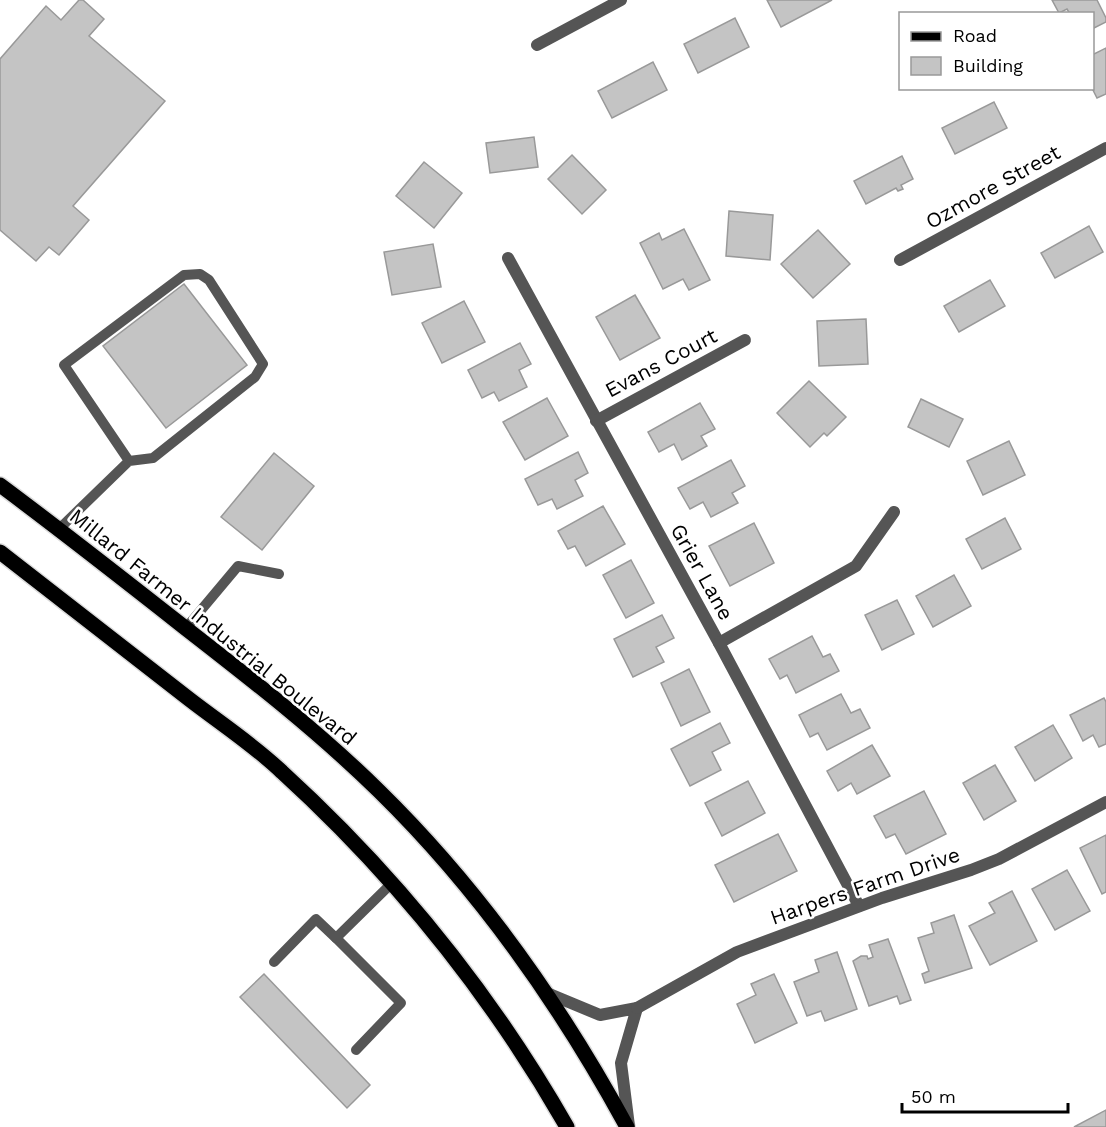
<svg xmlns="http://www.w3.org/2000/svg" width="1106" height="1127" viewBox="0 0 1106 1127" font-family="'Work Sans',sans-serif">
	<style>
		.building { fill: #c4c4c4; stroke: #999; stroke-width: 1.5 }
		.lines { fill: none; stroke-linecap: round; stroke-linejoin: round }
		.primary-casing { stroke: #dbdbdb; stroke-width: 18 }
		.lane { stroke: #555; stroke-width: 10 }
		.street { stroke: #555; stroke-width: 12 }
		.primary { stroke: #000; stroke-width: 15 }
		.labels { text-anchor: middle; stroke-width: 5; stroke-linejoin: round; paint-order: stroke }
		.street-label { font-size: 21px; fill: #000; stroke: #fff }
	</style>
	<rect width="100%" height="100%" fill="#fff"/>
	<g class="building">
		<path d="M79 0H83L104 19 89 36 165 101 73 206 89 220 59 255 49 247 36 261 0 230V59L46 6 61 20Z"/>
		<path d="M767 0H832L781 27Z"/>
		<path d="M1052 0H1097L1106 18V22L1092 29V14H1070L1067 9 1059 13Z"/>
		<path d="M735 18 749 47 698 73 684 44Z"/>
		<path d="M1106 48V94L1097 98 1092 88V55Z"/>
		<path d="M653 62 667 90 612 118 598 91Z"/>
		<path d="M994 102 1007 128 955 154 942 128Z"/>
		<path d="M534 137 538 167 490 173 486 143Z"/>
		<path d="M572 155 606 190 582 214 548 179Z"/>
		<path d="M902 156 913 179 901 185 903 189 898 191 896 188 866 204 854 181Z"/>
		<path d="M424 162 462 193 434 228 396 196Z"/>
		<path d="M729 211 773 215 770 260 726 256Z"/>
		<path d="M1089 226 1103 252 1055 278 1041 253Z"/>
		<path d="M684 229 710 280 689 290 683 279 663 289 640 243 659 233 662 240Z"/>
		<path d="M818 230 850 264 813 298 781 264Z"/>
		<path d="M433 244 441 287 392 295 384 252Z"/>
		<path d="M990 280 1005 306 959 332 944 306Z"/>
		<path d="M184 284 247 365 166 428 103 346Z"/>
		<path d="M635 295 660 338 620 360 596 317Z"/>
		<path d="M464 301 485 342 442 363 422 323Z"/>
		<path d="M866 319 868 364 819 366 817 321Z"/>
		<path d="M520 343 531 364 519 370 527 387 499 401 494 392 482 398 468 370Z"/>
		<path d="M809 381 846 417 827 436 824 433 810 447 777 413Z"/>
		<path d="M547 398 568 436 525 460 503 422Z"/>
		<path d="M921 399 963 419 949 447 908 427Z"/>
		<path d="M700 403 715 429 701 436 707 446 682 460 674 444 659 452 648 432Z"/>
		<path d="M1009 441 1025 475 983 495 967 461Z"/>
		<path d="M578 452 588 473 575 480 583 496 557 509 552 499 538 505 525 479Z"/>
		<path d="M274 453 314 486 262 550 221 517Z"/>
		<path d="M731 460 745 486 732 493 738 503 711 517 703 502 690 509 678 488Z"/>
		<path d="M603 506 625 544 586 566 575 546 568 549 558 531Z"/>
		<path d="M1005 518 1021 549 982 569 966 539Z"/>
		<path d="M754 523 774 563 730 586 709 546Z"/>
		<path d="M631 560 654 603 626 618 603 575Z"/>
		<path d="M954 575 971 606 933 627 916 596Z"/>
		<path d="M897 600 914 634 882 650 865 615Z"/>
		<path d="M662 615 674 638 656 647 664 662 633 677 614 639Z"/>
		<path d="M812 636 823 657 830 654 839 671 796 693 787 675 780 679 769 659Z"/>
		<path d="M689 669 710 712 681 726 661 683Z"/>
		<path d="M841 694 851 713 860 709 870 728 827 750 818 733 810 737 799 715Z"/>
		<path d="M1104 698 1106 702V744L1099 747 1093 735 1083 741 1070 715Z"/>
		<path d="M720 723 730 743 712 752 721 770 690 786 671 749Z"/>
		<path d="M1053 725 1072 758 1035 781 1015 747Z"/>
		<path d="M872 745 890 776 857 794 851 783 838 791 827 771Z"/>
		<path d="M995 765 1016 801 984 820 963 783Z"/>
		<path d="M748 781 765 813 722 836 705 803Z"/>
		<path d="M924 791 946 834 906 854 895 834 886 838 874 816Z"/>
		<path d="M778 834 797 871 734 902 715 865Z"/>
		<path d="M1106 835V892L1102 894 1080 848Z"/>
		<path d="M1067 870 1090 911 1055 930 1032 889Z"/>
		<path d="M1012 891 1037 941 990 965 969 926 995 913 989 903Z"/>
		<path d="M954 915 972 968 925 983 922 974 929 971 918 938 934 933 931 923Z"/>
		<path d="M888 939 911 1000 900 1004 897 996 869 1006 853 961 861 956H867L868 959 873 957 869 945Z"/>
		<path d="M837 952 857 1009 825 1021 821 1011 807 1016 794 982 819 972 815 960Z"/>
		<path d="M264 974 370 1085 347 1108 240 997Z"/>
		<path d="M774 974 797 1023 755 1043 737 1004 756 995 751 984Z"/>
		<path d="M1106 1110V1127H1074Z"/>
	</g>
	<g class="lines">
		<g class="primary-casing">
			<g id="primary">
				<path d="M0 485C62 531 123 579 184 627 251 679 318 731 379 791 479 889 560 1004 627 1127"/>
				<path d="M0 552C63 601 126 650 189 699 220 723 254 745 282 772 395 875 491 994 567 1127"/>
			</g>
		</g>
		<g class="lane">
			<path d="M59 529 129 461 64 365 184 275 200 274 209 280 263 364 255 377 153 458 129 461"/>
			<path d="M186 628 238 566 279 574"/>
			<path d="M336 938 401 1003 356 1050"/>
			<path d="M274 962 316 919 336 938 393 882"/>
		</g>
		<g class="street">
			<path d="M537 45 621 0"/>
			<path d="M508 258 719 643 859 906"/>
			<path d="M900 260 1106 148"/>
			<path d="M596 421 745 340"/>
			<path d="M719 643 856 566 894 512"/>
			<path d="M547 993 600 1015 637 1008 621 1063 629 1126"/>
			<path d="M637 1008 737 952 882 898 971 870 999 859 1106 802"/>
		</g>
		<use href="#primary" class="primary"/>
	</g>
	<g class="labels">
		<g class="street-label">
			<text transform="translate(993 187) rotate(-29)" y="7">Ozmore Street</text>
			<text transform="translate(661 363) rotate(-28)" y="7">Evans Court</text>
			<text transform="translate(702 572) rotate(61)" y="7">Grier Lane</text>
			<text transform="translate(213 627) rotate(39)" y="7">Millard Farmer Industrial Boulevard</text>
			<text transform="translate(865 886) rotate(-19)" y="7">Harpers Farm Drive</text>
		</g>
	</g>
	<rect x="899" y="12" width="195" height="78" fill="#ffffff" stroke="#999999" stroke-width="1.5"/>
	<rect x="911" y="32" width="30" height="9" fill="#000000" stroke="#999999" stroke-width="1.5"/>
	<text x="953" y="42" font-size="18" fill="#000000">Road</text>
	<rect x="911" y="57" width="30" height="18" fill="#c4c4c4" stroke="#999999" stroke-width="1.5"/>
	<text x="953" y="72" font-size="18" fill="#000000">Building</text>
	<path d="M902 1103v9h166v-9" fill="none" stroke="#000000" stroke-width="3"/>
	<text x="911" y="1103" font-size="18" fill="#000000" stroke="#ffffff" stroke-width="4.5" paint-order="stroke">50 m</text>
</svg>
